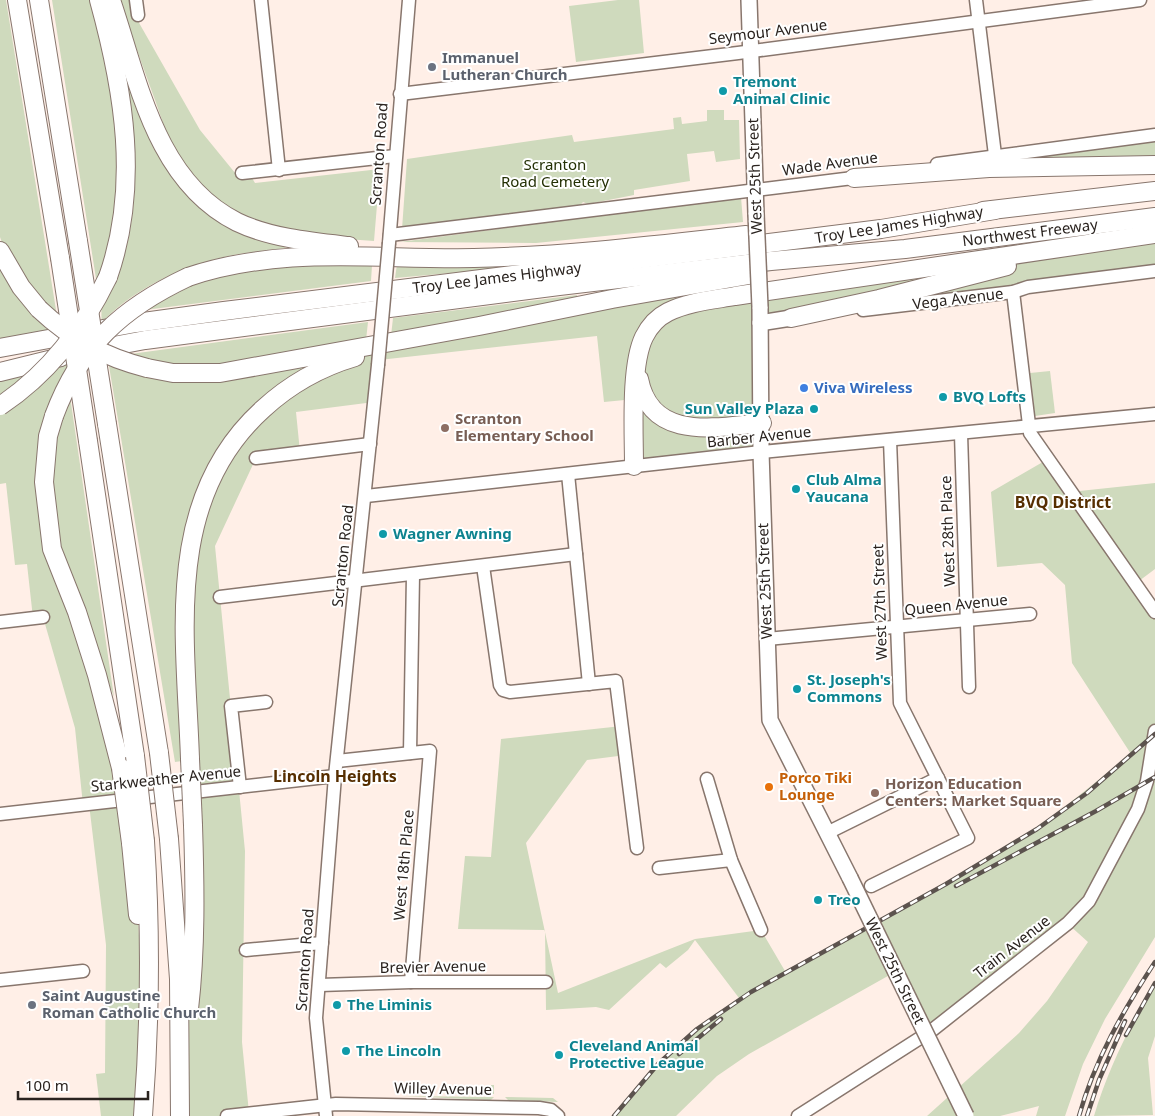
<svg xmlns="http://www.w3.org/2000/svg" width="1155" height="1116" viewBox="0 0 1155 1116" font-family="'Noto Sans',sans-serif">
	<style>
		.green { fill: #cfdabd }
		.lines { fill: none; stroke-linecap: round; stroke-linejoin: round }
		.minor-casing { stroke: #88766d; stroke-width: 15 }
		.major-casing { stroke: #88766d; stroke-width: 18 }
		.highway-casing { stroke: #88766d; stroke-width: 20 }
		.minor { stroke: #fff; stroke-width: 12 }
		.major { stroke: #fff; stroke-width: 15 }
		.highway { stroke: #fff; stroke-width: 18 }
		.rail-casing { stroke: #5c534e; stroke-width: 4.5 }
		.rail { stroke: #fff; stroke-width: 2.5; stroke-dasharray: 8; stroke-linecap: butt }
		.minor-bridge-casing { stroke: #88766d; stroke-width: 15; stroke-linecap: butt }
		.major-bridge-casing { stroke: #88766d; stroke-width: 18; stroke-linecap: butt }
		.highway-bridge-casing { stroke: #88766d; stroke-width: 20; stroke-linecap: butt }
		.minor-bridge { stroke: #fff; stroke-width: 12 }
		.major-bridge { stroke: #fff; stroke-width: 15 }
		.highway-bridge { stroke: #fff; stroke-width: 18 }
		.worship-dot { fill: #6b7280; stroke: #fff; stroke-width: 2 }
		.culture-dot { fill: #0f9aa8; stroke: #fff; stroke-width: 2 }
		.shop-dot { fill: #3f7fe0; stroke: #fff; stroke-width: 2 }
		.education-dot { fill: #8d6e63; stroke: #fff; stroke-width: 2 }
		.food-dot { fill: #e8710a; stroke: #fff; stroke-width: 2 }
		.labels { text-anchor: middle; stroke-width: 4; stroke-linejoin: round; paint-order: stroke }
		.street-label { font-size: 15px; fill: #2a231f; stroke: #fff }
		.worship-label { font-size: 15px; font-weight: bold; fill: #5b616d; stroke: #fff; text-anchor: start }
		.culture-label { font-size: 15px; font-weight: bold; fill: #0d838f; stroke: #fff; text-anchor: start }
		.park-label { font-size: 15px; fill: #243005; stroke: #fff }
		.shop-label { font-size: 15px; font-weight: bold; fill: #366cbe; stroke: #fff; text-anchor: start }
		.education-label { font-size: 15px; font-weight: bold; fill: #785e54; stroke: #fff; text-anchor: start }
		.food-label { font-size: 15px; font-weight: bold; fill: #c56008; stroke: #fff; text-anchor: start }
		.neighbourhood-label { font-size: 16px; font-weight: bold; fill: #562e00; stroke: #fff }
	</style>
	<rect width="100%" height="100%" fill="#ffefe7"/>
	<g class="green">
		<path d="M0 0H6L57 316 40 303 3 246 0 237Z"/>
		<path d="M52 0H91C100 35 112 72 116 108 124 172 117 225 97 285Z"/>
		<path d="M120 0H129L130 7 200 130 240 179 252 178 255 183 380 169 374 241C334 238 276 233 240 216 217 204 192 183 179 160 169 141 162 120 155 100 143 67 131 34 120 0Z"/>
		<path d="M618 0H639L644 53 576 62 569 6Z"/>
		<path d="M124 66 154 149 172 175 286 248C270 250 255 251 239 254 190 262 137 286 102 322 98 299 115 279 123 258 127 248 129 236 131 225 140 171 132 119 124 66Z"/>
		<path d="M707 110H724V120H739L740 159 716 162 714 151 687 154 690 181 634 190V195L588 204 583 202 578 208 402 229 407 159 572 135 574 142 674 129 673 118 681 117 682 124 707 121Z"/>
		<path d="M1155 135V165L989 168 995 155Z"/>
		<path d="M741 197 743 222 536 243 400 242Z"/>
		<path d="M1155 238V271L760 323 761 452 634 466 635 399 604 402 597 336 379 360 374 402 296 412 300 452 256 458 215 546 245 851 242 1042 249 1113 224 1116H180L194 967 192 536 248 423 349 359 680 287 681 306 1020 263Z"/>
		<path d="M299 263 372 265 371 281 137 311 209 276Z"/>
		<path d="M397 264H506L507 268 395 278Z"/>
		<path d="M0 270 22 300 48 330 0 340Z"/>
		<path d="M577 295V298L391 336 393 318Z"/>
		<path d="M368 322 366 340 269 360 182 368 123 355Z"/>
		<path d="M76 354 66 386 45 501 97 675 137 903 142 985 144 1116H101L96 1074 105 1073 106 945 89 804 83 805 75 728 43 617 33 618 27 564 15 565 6 483 0 484V406Z"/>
		<path d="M326 360 280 386 194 501 180 738 182 761 175 762 109 366 165 381 192 382Z"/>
		<path d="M1050 371 1055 413 1035 416 1030 373Z"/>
		<path d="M29 374 0 397V381Z"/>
		<path d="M70 396 114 697 59 552 51 511 53 446Z"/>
		<path d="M1048 459 1070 492 1155 483V569L1135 584 1155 612V937L1105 1019 1083 1064 1065 1116H1036L1039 1106 1000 1116H927L1019 1033 1047 1001 1088 942 1068 924 931 1031 895 972 749 1054 717 1076 676 1116H614C649 1068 692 1032 739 998L695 940 688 950 666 968 660 963 609 1010 596 1007 546 1010 545 930 458 929 465 856 491 857 501 739 622 726 626 755 587 760 526 843 558 993 695 939 761 930 785 971 929 893 1037 829 1131 754 1072 663 1065 585 1042 563 997 567 991 492Z"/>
		<path d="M1155 983V1036L1148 1058 1153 1115 1094 1116C1108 1069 1130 1025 1155 983Z"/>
		<path d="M491 1085H494V1094H449L451 1092H491Z"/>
		<path d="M401 1096 494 1097 491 1100Z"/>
		<path d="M505 1097 553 1098 558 1102 508 1100Z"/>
	</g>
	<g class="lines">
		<g class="minor-casing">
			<g id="minor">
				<path d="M136 0 138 15"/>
				<path d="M261 0 279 170"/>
				<path d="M976 0 995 155"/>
				<path d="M400 94 738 53 1140 0"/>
				<path d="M937 164 1155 135"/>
				<path d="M242 173 395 156"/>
				<path d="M390 235 861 177"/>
				<path d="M389 243 409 0"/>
				<path d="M1013 292 1030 433 1155 612"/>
				<path d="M863 310 1013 292 1028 287 1155 271"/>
				<path d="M961 434 969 687"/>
				<path d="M256 458 370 444"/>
				<path d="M568 474 589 684"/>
				<path d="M366 496 761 452 1155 414"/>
				<path d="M483 566 500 685 503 690 510 692 616 681 637 848"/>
				<path d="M220 597 576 554"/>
				<path d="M0 622 43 617"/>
				<path d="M767 639 1030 614"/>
				<path d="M410 753 413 575"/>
				<path d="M337 761 430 751 411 982"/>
				<path d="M707 779 731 860 761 930"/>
				<path d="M240 787 231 706 266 702"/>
				<path d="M0 814 335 776"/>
				<path d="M827 833 938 778"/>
				<path d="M659 868 731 860"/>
				<path d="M871 886 968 838 900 703 890 440"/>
				<path d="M246 950 322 943"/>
				<path d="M0 980 83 971"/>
				<path d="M320 985 411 982H546"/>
				<path d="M227 1116 336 1104 539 1108 551 1110 558 1116"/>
				<path d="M326 1116 316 1018 335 776 378 365"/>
				<path d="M798 1116 931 1031 1068 923 1089 901 1138 809 1147 781 1155 731"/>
			</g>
		</g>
		<g class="major-casing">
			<g id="major">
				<path d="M749 0 756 214"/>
				<path d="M760 307 761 452 770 720 850 878"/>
				<path d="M760 323 791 318"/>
			</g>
		</g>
		<g class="highway-casing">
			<g id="highway">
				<path d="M17 0 60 258"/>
				<path d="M39 0 78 241"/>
				<path d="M99 0C124 91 140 186 108 277"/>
				<path d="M111 0C138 79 155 181 237 222 270 238 313 242 349 246"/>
				<path d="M854 178 989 168 1155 165"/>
				<path d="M983 211 1155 191"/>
				<path d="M0 251 21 287 39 309"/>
				<path d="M188 277C283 245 376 260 474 258 565 256 656 245 746 235"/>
				<path d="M791 318 879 299 1007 266"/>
				<path d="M0 348 136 323 224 311 881 229 995 210"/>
				<path d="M87 351 145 340 559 286 771 261 905 249 1155 217"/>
				<path d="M147 368 173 373H220L479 326 612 299 749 275"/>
				<path d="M0 372 61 357"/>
				<path d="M639 379C651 442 716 427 762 423"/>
				<path d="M54 416 48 436 44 482 52 549 77 612 97 675 121 768"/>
				<path d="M107 424 159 753"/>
				<path d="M88 441 135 756"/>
				<path d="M634 466C634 432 630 366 644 337 649 327 658 317 668 312 688 302 712 300 735 296L1155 234"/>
				<path d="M190 759C186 638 162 500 263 409 289 385 321 367 355 357"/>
				<path d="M169 839 179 979 180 1116"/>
				<path d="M131 843 138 915"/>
				<path d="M189 1009C196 948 195 887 193 825"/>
				<path d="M143 1116C150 1025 151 932 145 841"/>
			</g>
		</g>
		<use href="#minor" class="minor"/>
		<use href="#major" class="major"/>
		<use href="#highway" class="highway"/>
		<g class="rail-casing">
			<g id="rail">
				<path d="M956 886 1096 811 1155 777"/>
				<path d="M1126 1035 1155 983"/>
				<path d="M679 1054 721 1019"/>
				<path d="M614 1116 658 1064 697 1029 751 992 946 884 1037 829 1087 793 1155 734"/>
				<path d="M1079 1116C1095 1059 1123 1011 1155 962"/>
				<path d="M1087 1116 1099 1080 1125 1021"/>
			</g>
		</g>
		<use href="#rail" class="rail"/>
		<g class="minor-bridge-casing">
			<path id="minor-bridge" d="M378 365 389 243"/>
		</g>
		<g class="major-bridge-casing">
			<g id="major-bridge">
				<path d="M756 214 760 307"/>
				<path d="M850 878 966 1116"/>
			</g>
		</g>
		<g class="highway-bridge-casing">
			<g id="highway-bridge">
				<path d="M78 241 107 424"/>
				<path d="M60 258 88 441"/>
				<path d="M39 309C71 339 104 357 147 368"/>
				<path d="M0 406C48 374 83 329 108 277"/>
				<path d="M54 416C80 346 122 308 188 277"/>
				<path d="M159 753 169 839"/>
				<path d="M135 756 145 841"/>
				<path d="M190 759 193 825"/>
				<path d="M121 768 131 843"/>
			</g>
		</g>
		<use href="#minor-bridge" class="minor-bridge"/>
		<use href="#major-bridge" class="major-bridge"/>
		<use href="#highway-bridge" class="highway-bridge"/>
	</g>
	<g class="worship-dot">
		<circle cx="432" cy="67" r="5"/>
		<circle cx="32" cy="1005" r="5"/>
	</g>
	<g class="culture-dot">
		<circle cx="723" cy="91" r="5"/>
		<circle cx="943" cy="397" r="5"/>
		<circle cx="814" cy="409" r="5"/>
		<circle cx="796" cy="489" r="5"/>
		<circle cx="383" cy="534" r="5"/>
		<circle cx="797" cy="689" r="5"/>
		<circle cx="818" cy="900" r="5"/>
		<circle cx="337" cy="1005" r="5"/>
		<circle cx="346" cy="1051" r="5"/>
		<circle cx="559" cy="1055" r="5"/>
	</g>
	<circle class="shop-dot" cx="804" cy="388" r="5"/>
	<g class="education-dot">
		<circle cx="445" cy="428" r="5"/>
		<circle cx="875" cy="793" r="5"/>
	</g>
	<circle class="food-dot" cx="769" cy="787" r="5"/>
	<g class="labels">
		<g class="street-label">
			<text transform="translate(768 32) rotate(-7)" y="5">Seymour Avenue</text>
			<text transform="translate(379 154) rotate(-86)" y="5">Scranton Road</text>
			<text transform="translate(830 164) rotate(-8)" y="5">Wade Avenue</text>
			<text transform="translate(755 176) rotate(-92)" y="5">West 25th Street</text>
			<text transform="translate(899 225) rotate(-9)" y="5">Troy Lee James Highway</text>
			<text transform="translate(1030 233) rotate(-7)" y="5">Northwest Freeway</text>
			<text transform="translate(497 278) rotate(-7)" y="5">Troy Lee James Highway</text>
			<text transform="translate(958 299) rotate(-7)" y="5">Vega Avenue</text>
			<text transform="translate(759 437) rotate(-6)" y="5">Barber Avenue</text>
			<text transform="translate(948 531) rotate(-92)" y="5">West 28th Place</text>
			<text transform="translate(343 556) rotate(-84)" y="5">Scranton Road</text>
			<text transform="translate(765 581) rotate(-92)" y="5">West 25th Street</text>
			<text transform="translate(880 602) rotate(-92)" y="5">West 27th Street</text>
			<text transform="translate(956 605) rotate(-6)" y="5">Queen Avenue</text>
			<text transform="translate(166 779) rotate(-6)" y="5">Starkweather Avenue</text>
			<text transform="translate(404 865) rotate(-85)" y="5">West 18th Place</text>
			<text transform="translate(1012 947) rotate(-38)" y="5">Train Avenue</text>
			<text transform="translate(305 960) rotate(-86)" y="5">Scranton Road</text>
			<text transform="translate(433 967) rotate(-1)" y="5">Brevier Avenue</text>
			<text transform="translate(895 971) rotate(64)" y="5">West 25th Street</text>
			<text transform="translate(443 1089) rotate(1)" y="5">Willey Avenue</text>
		</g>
		<g class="worship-label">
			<text x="442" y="63">Immanuel<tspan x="442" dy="17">Lutheran Church</tspan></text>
			<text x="42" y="1001">Saint Augustine<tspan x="42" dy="17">Roman Catholic Church</tspan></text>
		</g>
		<g class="culture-label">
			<text x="733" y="87">Tremont<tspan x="733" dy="17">Animal Clinic</tspan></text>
			<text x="953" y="402">BVQ Lofts</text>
			<text x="804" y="414" text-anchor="end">Sun Valley Plaza</text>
			<text x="806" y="485">Club Alma<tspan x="806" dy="17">Yaucana</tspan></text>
			<text x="393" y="539">Wagner Awning</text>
			<text x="807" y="685">St. Joseph's<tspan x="807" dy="17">Commons</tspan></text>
			<text x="828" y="905">Treo</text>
			<text x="347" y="1010">The Liminis</text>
			<text x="569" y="1051">Cleveland Animal<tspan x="569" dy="17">Protective League</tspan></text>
			<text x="356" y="1056">The Lincoln</text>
		</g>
		<g class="park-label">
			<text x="555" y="170">Scranton<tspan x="555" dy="17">Road Cemetery</tspan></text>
		</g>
		<g class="shop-label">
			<text x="814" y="393">Viva Wireless</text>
		</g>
		<g class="education-label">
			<text x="455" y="424">Scranton<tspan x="455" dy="17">Elementary School</tspan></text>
			<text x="885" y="789">Horizon Education<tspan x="885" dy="17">Centers: Market Square</tspan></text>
		</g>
		<g class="food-label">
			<text x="779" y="783">Porco Tiki<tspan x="779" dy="17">Lounge</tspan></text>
		</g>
		<g class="neighbourhood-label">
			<text x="1063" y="508">BVQ District</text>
			<text x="335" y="782">Lincoln Heights</text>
		</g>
	</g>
	<path d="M18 1091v8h130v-8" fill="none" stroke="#2a231f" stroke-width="2.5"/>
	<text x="25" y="1091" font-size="15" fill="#2a231f" stroke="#ffffff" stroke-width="4" paint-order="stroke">100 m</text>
</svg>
